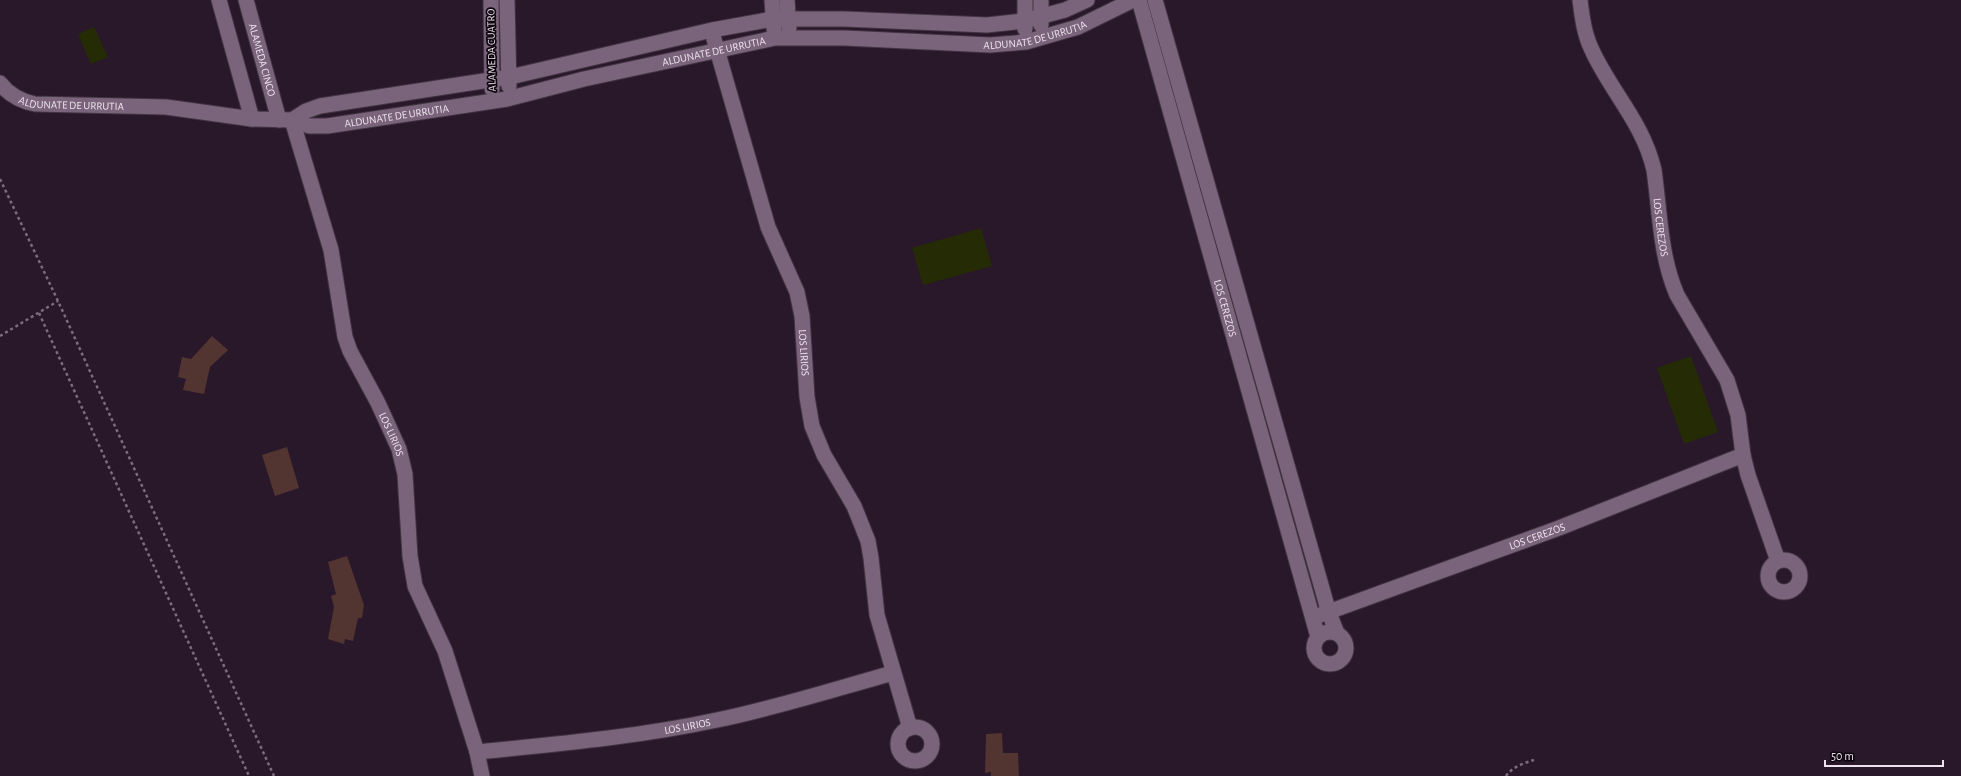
<svg xmlns="http://www.w3.org/2000/svg" width="1961" height="776" viewBox="0 0 1961 776" font-family="'Alegreya Sans',sans-serif">
	<style>
		.green { fill: #252c05 }
		.building { fill: #523531 }
		.lines { fill: none; stroke-linecap: round; stroke-linejoin: round }
		.street-casing { stroke: #423443; stroke-width: 17 }
		.path { stroke: #7c6c7d; stroke-width: 2.5; stroke-dasharray: 3 3; stroke-linecap: butt }
		.street { stroke: #7a647b; stroke-width: 15 }
		.labels { text-anchor: middle; stroke-width: 3.5; stroke-linejoin: round; paint-order: stroke }
		.street-label { font-size: 11px; fill: #efe2ef; stroke: #0d060d }
	</style>
	<rect width="100%" height="100%" fill="#29172a"/>
	<g class="green">
		<path d="M94 27 108 57 91 64 78 34Z"/>
		<path d="M981 228 992 266 923 285 912 248Z"/>
		<path d="M1691 356 1718 432 1684 444 1657 368Z"/>
	</g>
	<g class="building">
		<path d="M212 336 228 350 210 367 204 394 183 390 186 379 178 377 182 357 191 359Z"/>
		<path d="M287 447 299 488 275 496 262 455Z"/>
		<path d="M347 556 364 605 362 618H358L353 641 345 639 344 644 328 639 334 607 331 596 336 594 328 562Z"/>
		<path d="M1002 733 1003 753H1018L1019 776H991V772L985 773 986 734Z"/>
	</g>
	<g class="lines">
		<g class="street-casing">
			<g id="street">
				<path d="M219 0 252 119"/>
				<path id="s1" d="M246 0 279 120"/>
				<path d="M491 0 492 89"/>
				<path d="M507 0 509 86"/>
				<path d="M772 0 774 29"/>
				<path d="M787 0 789 28"/>
				<path d="M1025 0V29"/>
				<path d="M1041 0V25"/>
				<path id="s2" d="M1139 0 1318 637"/>
				<path d="M1155 0 1329 613 1337 633"/>
				<path id="s3" d="M1580 0C1582 16 1584 33 1591 48 1610 91 1643 122 1654 170 1660 212 1660 256 1677 295L1727 380 1738 415 1743 455 1748 475 1778 561"/>
				<path id="s4" d="M714 39 768 227 797 292 802 316 807 397 812 426 824 455 854 506 868 541 871 558 877 615 910 728"/>
				<path id="s5" d="M0 83C9 95 20 101 35 104L166 107 252 119 292 120 309 126H327L507 99 584 79 775 38H845L990 45 1026 42 1078 27 1133 0"/>
				<path d="M292 120 306 111 320 106 510 77 712 30 773 19H844L987 25 1024 21 1065 10 1087 0"/>
				<path id="s6" d="M292 120 331 250 345 337 350 351 378 403 399 449 405 474 410 556 415 586 445 651 477 752 482 776"/>
				<circle cx="1784" cy="576" r="16"/>
				<path id="s7" d="M1320 615 1559 528 1743 455"/>
				<circle cx="1330" cy="648" r="16"/>
				<circle cx="915" cy="744" r="17"/>
				<path id="s8" d="M477 752C557 744 638 737 717 720 776 708 835 689 893 673"/>
			</g>
		</g>
		<g class="path">
			<path d="M0 179 58 301 274 776"/>
			<path d="M39 313 249 776"/>
			<path d="M0 336 58 301"/>
			<path d="M1506 776C1512 767 1524 763 1534 760"/>
		</g>
		<use href="#street" class="street"/>
	</g>
	<g class="labels">
		<g class="street-label">
			<text dy="4" stroke="none"><textPath href="#s5" startOffset="1054">ALDUNATE DE URRUTIA</textPath></text>
			<text transform="translate(491 50) rotate(-91)" y="4">ALAMEDA CUATRO</text>
			<text dy="4" stroke="none"><textPath href="#s5" startOffset="730">ALDUNATE DE URRUTIA</textPath></text>
			<text dy="4" stroke="none"><textPath href="#s1" startOffset="62">ALAMEDA CINCO</textPath></text>
			<text dy="4" stroke="none"><textPath href="#s5" startOffset="78">ALDUNATE DE URRUTIA</textPath></text>
			<text dy="4" stroke="none"><textPath href="#s5" startOffset="406">ALDUNATE DE URRUTIA</textPath></text>
			<text dy="4" stroke="none"><textPath href="#s3" startOffset="245">LOS CEREZOS</textPath></text>
			<text dy="4" stroke="none"><textPath href="#s2" startOffset="320">LOS CEREZOS</textPath></text>
			<text dy="4" stroke="none"><textPath href="#s4" startOffset="328">LOS LIRIOS</textPath></text>
			<text dy="4" stroke="none"><textPath href="#s6" startOffset="332">LOS LIRIOS</textPath></text>
			<text dy="4" stroke="none"><textPath href="#s7" startOffset="231">LOS CEREZOS</textPath></text>
			<text dy="4" stroke="none"><textPath href="#s8" startOffset="212">LOS LIRIOS</textPath></text>
		</g>
	</g>
	<path d="M1825 760v6h118v-6" fill="none" stroke="#efe2ef" stroke-width="2"/>
	<text x="1831" y="760" font-size="12" fill="#efe2ef" stroke="#0d060d" stroke-width="3" paint-order="stroke">50 m</text>
</svg>
